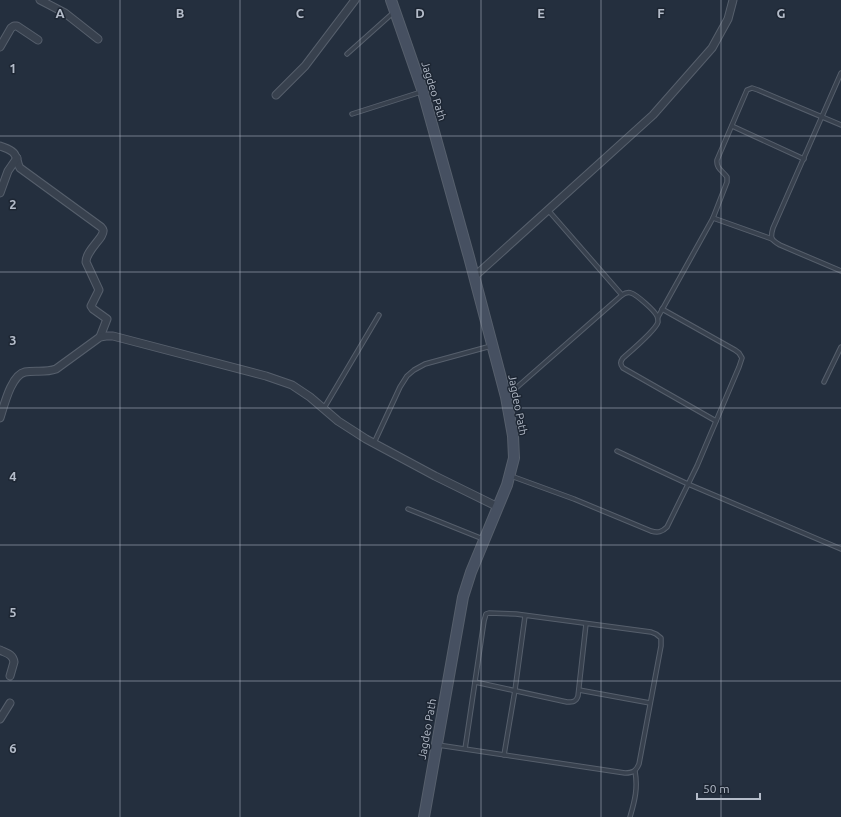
<svg xmlns="http://www.w3.org/2000/svg" width="841" height="817" viewBox="0 0 841 817" font-family="Ubuntu,sans-serif">
	<style>
		.lines { fill: none; stroke-linecap: round; stroke-linejoin: round }
		.service-casing { stroke: #565f6c; stroke-width: 5.5 }
		.minor-casing { stroke: #565f6c; stroke-width: 9 }
		.secondary-casing { stroke: #565f6c; stroke-width: 12 }
		.service { stroke: #38414e; stroke-width: 3.5 }
		.minor { stroke: #38414e; stroke-width: 7 }
		.secondary { stroke: #465061; stroke-width: 10 }
		.grid { fill: none; stroke: #b4bcc9; stroke-width: 1; stroke-opacity: 0.55 }
		.labels { text-anchor: middle; stroke-width: 3; stroke-linejoin: round; paint-order: stroke }
		.street-label { font-size: 11px; fill: #b4bcc9; stroke: #1d2633 }
		.grid-label { font-size: 13px; text-anchor: middle; font-weight: bold; fill: #b4bcc9; stroke: #1d2633; stroke-width: 3; stroke-linejoin: round; paint-order: stroke }
	</style>
	<rect width="100%" height="100%" fill="#242f3e"/>
	<g class="lines">
		<g class="service-casing">
			<g id="service">
				<path d="M347 54 394 12"/>
				<path d="M841 73 773 228C770 238 771 240 780 245L841 271"/>
				<path d="M352 114 421 92"/>
				<path d="M732 126 804 159"/>
				<path d="M548 210 622 295"/>
				<path d="M713 218 772 239"/>
				<path d="M658 317 713 218 727 182V177C723 171 716 169 717 160L747 90 752 88 758 90 841 125"/>
				<path d="M824 382 841 347"/>
				<path d="M507 396 622 295C625 293 628 292 631 293 637 295 654 310 657 316 658 318 658 319 658 322 656 330 631 351 623 358 620 362 620 364 623 368L716 421"/>
				<path d="M324 408 379 315"/>
				<path d="M374 443 400 387 407 376 414 370 425 364 491 346"/>
				<path d="M617 451 688 484 841 549"/>
				<path d="M511 476 574 499 651 531C658 533 662 532 667 527L697 466 739 367 742 358 739 353 735 350 662 309"/>
				<path d="M408 509 483 539"/>
				<path d="M475 682 567 702C573 702 576 702 578 696L586 624"/>
				<path d="M579 690 650 703"/>
				<path d="M438 745 625 773C633 773 636 771 639 764L661 646V638L656 634 651 632 516 614 489 613 486 614 484 621 465 749"/>
				<path d="M504 755 515 690 525 616"/>
				<path d="M630 817C635 800 638 788 635 771"/>
			</g>
		</g>
		<g class="minor-casing">
			<g id="minor">
				<path d="M40 0 65 13 98 39"/>
				<path d="M0 47 11 28 14 26H17L38 40"/>
				<path d="M276 95 305 66 355 0"/>
				<path d="M0 146C5 148 13 150 15 155 18 159 17 164 20 168L101 227C102 228 103 229 103 230 105 237 86 250 86 262L99 290 91 306 93 309 107 319 100 337"/>
				<path d="M0 193 8 171 17 158"/>
				<path d="M475 276 653 115 712 48 728 19 733 0"/>
				<path d="M0 418C4 406 11 375 25 372 35 370 45 373 56 369L100 337 106 336H113L266 376 292 385 310 397 338 421 366 439 435 476 498 507"/>
				<path d="M0 650C6 653 13 654 14 662L10 676"/>
				<path d="M0 719 10 703"/>
			</g>
		</g>
		<g class="secondary-casing">
			<path id="secondary" d="M391 0 423 92 469 257 506 397 513 436 514 458 507 485 471 572 463 597 424 817"/>
		</g>
		<use href="#service" class="service"/>
		<use href="#minor" class="minor"/>
		<use href="#secondary" class="secondary"/>
	</g>
	<path class="grid" d="M120 0V817M240 0V817M360 0V817M481 0V817M601 0V817M721 0V817M0 136H841M0 272H841M0 408H841M0 545H841M0 681H841"/>
	<g class="labels">
		<g class="street-label">
			<text transform="translate(434 91) rotate(73)" y="4">Jagdeo Path</text>
			<text transform="translate(518 405) rotate(79)" y="4">Jagdeo Path</text>
			<text transform="translate(427 729) rotate(-80)" y="4">Jagdeo Path</text>
		</g>
	</g>
	<g class="grid-label">
		<text x="60" y="18">A</text>
		<text x="180" y="18">B</text>
		<text x="300" y="18">C</text>
		<text x="420" y="18">D</text>
		<text x="541" y="18">E</text>
		<text x="661" y="18">F</text>
		<text x="781" y="18">G</text>
		<text x="13" y="73">1</text>
		<text x="13" y="209">2</text>
		<text x="13" y="345">3</text>
		<text x="13" y="481">4</text>
		<text x="13" y="617">5</text>
		<text x="13" y="753">6</text>
	</g>
	<path d="M697 793v6h63v-6" fill="none" stroke="#b4bcc9" stroke-width="2"/>
	<text x="703" y="793" font-size="12" fill="#b4bcc9" stroke="#1d2633" stroke-width="3" paint-order="stroke">50 m</text>
</svg>
